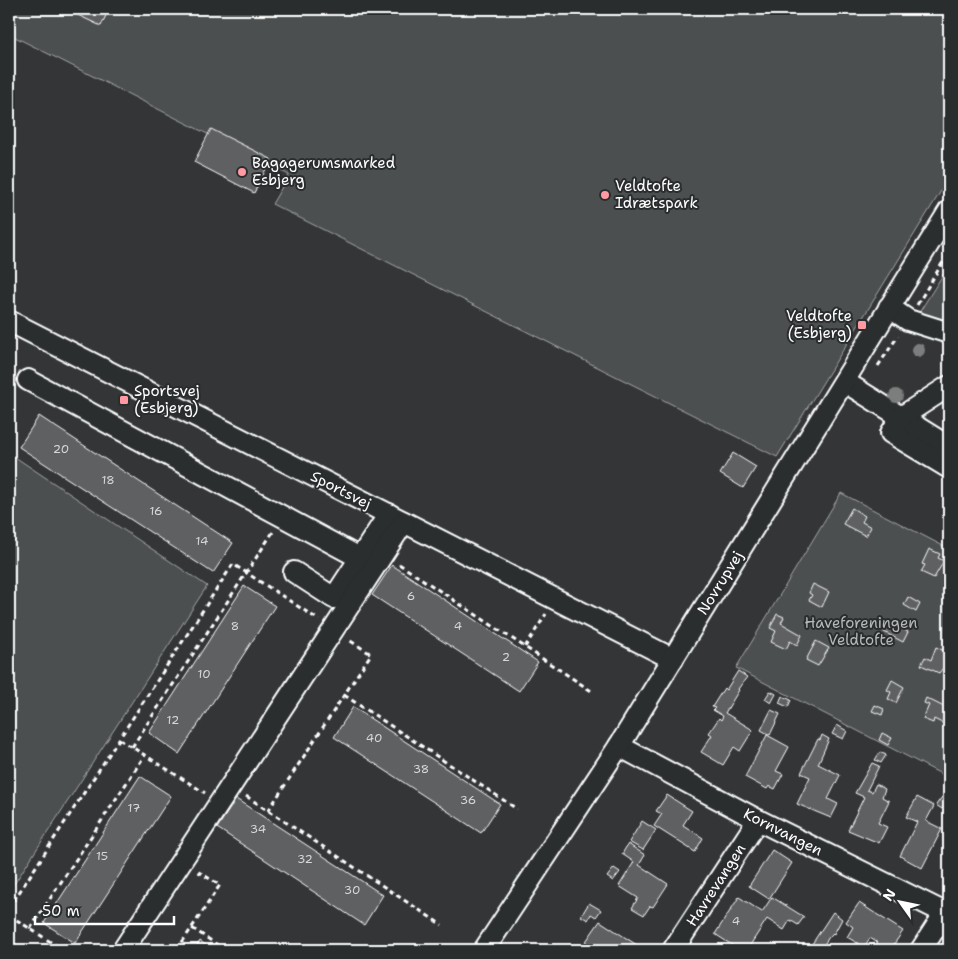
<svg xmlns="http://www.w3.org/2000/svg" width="958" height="959" viewBox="0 0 958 959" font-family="'Shantell Sans',sans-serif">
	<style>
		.green { fill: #4c4f50; stroke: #a6a7a8 }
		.building { fill: #5f6162; stroke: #fff }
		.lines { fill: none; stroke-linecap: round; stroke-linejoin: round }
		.minor-casing { stroke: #fff; stroke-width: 24 }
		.path { stroke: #fff; stroke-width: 3; stroke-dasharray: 5 4; stroke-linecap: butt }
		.minor { stroke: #2a2d2e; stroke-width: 20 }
		.tree { fill: #7c7e7e }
		.poi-dot { fill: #ff9aa2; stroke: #2a2d2e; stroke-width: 2 }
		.labels { text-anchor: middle; stroke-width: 4; stroke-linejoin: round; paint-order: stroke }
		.number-label { font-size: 12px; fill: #d7d8d8 }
		.poi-label { font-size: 15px; fill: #fff; stroke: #2a2d2e; text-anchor: start }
		.street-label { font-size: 15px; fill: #fff; stroke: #2a2d2e }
		.park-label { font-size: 15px; fill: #b7b9b9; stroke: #2a2d2e }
	</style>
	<rect width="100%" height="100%" fill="#333536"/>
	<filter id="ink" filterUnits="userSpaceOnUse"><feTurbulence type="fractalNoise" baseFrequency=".02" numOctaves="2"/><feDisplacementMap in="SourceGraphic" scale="10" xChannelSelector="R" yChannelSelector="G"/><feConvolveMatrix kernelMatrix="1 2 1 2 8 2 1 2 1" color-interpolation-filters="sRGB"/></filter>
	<g filter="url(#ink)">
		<g class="green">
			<path d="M9 9H949V178L777 457 272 204 289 175 9 34Z"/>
			<path d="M949 265V327L917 316Z"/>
			<path d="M9 453 207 586 9 892Z"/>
			<path d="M841 493 949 549V778L736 668Z"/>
		</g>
		<g class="building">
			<path d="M65 9H109L101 26Z"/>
			<path d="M211 129 271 159 254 193 194 162Z"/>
			<path d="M39 416 233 543 213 573 19 447Z"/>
			<path d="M733 453 756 467 743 488 720 474Z"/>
			<path d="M852 508 865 516 862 522 871 527 866 536 843 524Z"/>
			<path d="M929 549 940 554 938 558 944 561 934 578 921 572 925 565 922 564Z"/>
			<path d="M392 565 538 662 519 691 372 595Z"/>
			<path d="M813 584 829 592 822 607 809 600 812 595 809 593Z"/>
			<path d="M244 586 275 606 179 754 149 733Z"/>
			<path d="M908 597 920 604 916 612 904 605Z"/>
			<path d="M777 614 784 617 781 623 802 635 797 645 790 641 786 649 771 642 776 631 770 628Z"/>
			<path d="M888 625 894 628 895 625 908 632 903 642 884 632Z"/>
			<path d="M816 641 829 648 818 666 806 660Z"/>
			<path d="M936 647 949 653V666L947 670 943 668 939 673 921 665 925 657 931 660Z"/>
			<path d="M738 671 747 677 738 689 739 690 725 713 753 730 740 751 734 747 723 765 701 752 712 735 709 733 719 718 721 720 723 716 713 710 715 708 712 707 724 688 726 690Z"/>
			<path d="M892 680 904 687 896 703 888 699 891 692 887 690Z"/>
			<path d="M770 691 776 694 771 703 765 699Z"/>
			<path d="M782 696 791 700 788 707 779 703Z"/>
			<path d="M926 698 948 709 942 723 934 719 933 723 923 719 929 705 924 703Z"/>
			<path d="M875 705 884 709 882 715 872 711Z"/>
			<path d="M353 707 500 804 481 833 334 737Z"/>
			<path d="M771 710 780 714 770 735 761 730Z"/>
			<path d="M837 725 847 731 843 739 832 734Z"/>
			<path d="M882 733 892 738 888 745 879 740Z"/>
			<path d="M767 735 789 747 776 771 783 774 775 789 769 786 767 789 745 777Z"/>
			<path d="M822 735 829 739 818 764 840 775 828 799 838 804 831 818 797 804 810 777 801 773 818 739 820 740Z"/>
			<path d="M880 752 886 755 881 763 875 760Z"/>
			<path d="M872 763 879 766 867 790 872 792 876 784 885 789 882 797 889 801 878 823 887 827 879 843 848 830 864 797 855 793Z"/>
			<path d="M140 776 171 796 75 943 44 923Z"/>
			<path d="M667 795 692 811 683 825 703 838 695 852 654 826 662 814 656 811Z"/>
			<path d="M917 797 934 806 926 821 942 829 922 868 900 856 917 822 906 817Z"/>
			<path d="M942 797 948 800 949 798V802L947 800 942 809 936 805Z"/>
			<path d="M236 799 383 895 364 925 217 828Z"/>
			<path d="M642 821 656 830 643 850 629 842Z"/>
			<path d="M628 844 645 855 639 865 668 884 653 907 650 906 644 915 632 908 638 898 619 886 634 862 622 854Z"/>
			<path d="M772 850 792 863 769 899 749 886Z"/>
			<path d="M614 868 620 872 613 881 607 877Z"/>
			<path d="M739 897 762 912 772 897 804 917 798 925 790 920 784 930 767 919 747 950 739 947 738 949 715 934Z"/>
			<path d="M589 903 601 910 596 917 591 914 588 920 581 916Z"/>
			<path d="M859 903 903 931 890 950 887 949 881 950 876 947 878 943 870 938 864 947 847 937 853 927 846 922Z"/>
			<path d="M833 912 842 919 834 934 833 933 829 937 823 946 829 950H808Z"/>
			<path d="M600 921 643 949 642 950H580Z"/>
			<path d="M9 940 25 950H9Z"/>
			<path d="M200 941 213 950H194Z"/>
		</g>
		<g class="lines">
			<g class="minor-casing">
				<g id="minor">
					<path d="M889 307 908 320 949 333"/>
					<path d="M9 321 673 659"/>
					<path d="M28 380 360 558"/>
					<path d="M845 382 949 447"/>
					<path d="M949 386 901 417 891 433 949 468"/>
					<path d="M294 572 334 598 389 514"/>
					<path d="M619 746 758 820 949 915"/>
					<path d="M123 950 404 522"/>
					<path d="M484 950 619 746 949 211"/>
					<path d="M673 950 758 820"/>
					<path d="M921 950 945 913"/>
				</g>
			</g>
			<g class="path">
				<path d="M917 305 949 252"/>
				<path d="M878 366 898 336"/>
				<path d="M399 564 593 692"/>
				<path d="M525 647 546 614"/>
				<path d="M344 695 517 809"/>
				<path d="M119 739 205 793"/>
				<path d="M132 747 273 532"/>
				<path d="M246 796 442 925"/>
				<path d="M268 811 371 654 349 640"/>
				<path d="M9 908 233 564 319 620"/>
				<path d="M9 915 63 950"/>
				<path d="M192 928 225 950"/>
				<path d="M30 929 145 755"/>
				<path d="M177 950 220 885 197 871"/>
			</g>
			<use href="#minor" class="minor"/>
		</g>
		<g class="tree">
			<circle cx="918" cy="350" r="7"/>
			<circle cx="896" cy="396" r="7"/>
		</g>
	</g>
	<g class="poi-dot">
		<circle cx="242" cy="172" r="5"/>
		<circle cx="605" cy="195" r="5"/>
		<rect x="857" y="320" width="10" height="10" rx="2.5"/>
		<rect x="119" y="395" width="10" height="10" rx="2.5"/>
	</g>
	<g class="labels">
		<g class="number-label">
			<text x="61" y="453">20</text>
			<text x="108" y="484">18</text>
			<text x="156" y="515">16</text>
			<text x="202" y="545">14</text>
			<text x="411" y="600">6</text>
			<text x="235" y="630">8</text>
			<text x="458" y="630">4</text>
			<text x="506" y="661">2</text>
			<text x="204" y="678">10</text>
			<text x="173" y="724">12</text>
			<text x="374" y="742">40</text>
			<text x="421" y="773">38</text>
			<text x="468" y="804">36</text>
			<text x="134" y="812">17</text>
			<text x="258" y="833">34</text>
			<text x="102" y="860">15</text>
			<text x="305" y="863">32</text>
			<text x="352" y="894">30</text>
			<text x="736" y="925">4</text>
		</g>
		<g class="poi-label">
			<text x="252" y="168">Bagagerumsmarked<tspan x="252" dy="17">Esbjerg</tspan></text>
			<text x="615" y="191">Veldtofte<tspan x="615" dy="17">Idrætspark</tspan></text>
			<text x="852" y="321" text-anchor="end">Veldtofte<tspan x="852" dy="17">(Esbjerg)</tspan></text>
			<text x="134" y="396">Sportsvej<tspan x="134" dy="17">(Esbjerg)</tspan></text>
		</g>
		<g class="street-label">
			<text transform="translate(341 490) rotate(27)" y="5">Sportsvej</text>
			<text transform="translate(720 583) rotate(-58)" y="5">Novrupvej</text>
			<text transform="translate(783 832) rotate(27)" y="5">Kornvangen</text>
			<text transform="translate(716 885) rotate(-57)" y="5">Havrevangen</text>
		</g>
		<g class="park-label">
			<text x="861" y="628">Haveforeningen<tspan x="861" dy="17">Veldtofte</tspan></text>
		</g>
	</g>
	<rect width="958" height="959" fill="none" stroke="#2a2d2e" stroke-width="30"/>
	<rect x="15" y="15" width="928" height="929" fill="none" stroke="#fff" stroke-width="2" filter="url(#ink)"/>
	<g transform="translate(900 902) rotate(303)" stroke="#2a2d2e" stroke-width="4" paint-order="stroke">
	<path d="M0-4L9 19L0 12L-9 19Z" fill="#ffffff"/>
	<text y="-8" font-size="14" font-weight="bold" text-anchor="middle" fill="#ffffff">N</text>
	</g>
	<path d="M35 916v8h139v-8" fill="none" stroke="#ffffff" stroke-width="2.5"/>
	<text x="42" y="916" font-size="15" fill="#ffffff" stroke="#2a2d2e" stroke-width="4" paint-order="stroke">50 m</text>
</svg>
